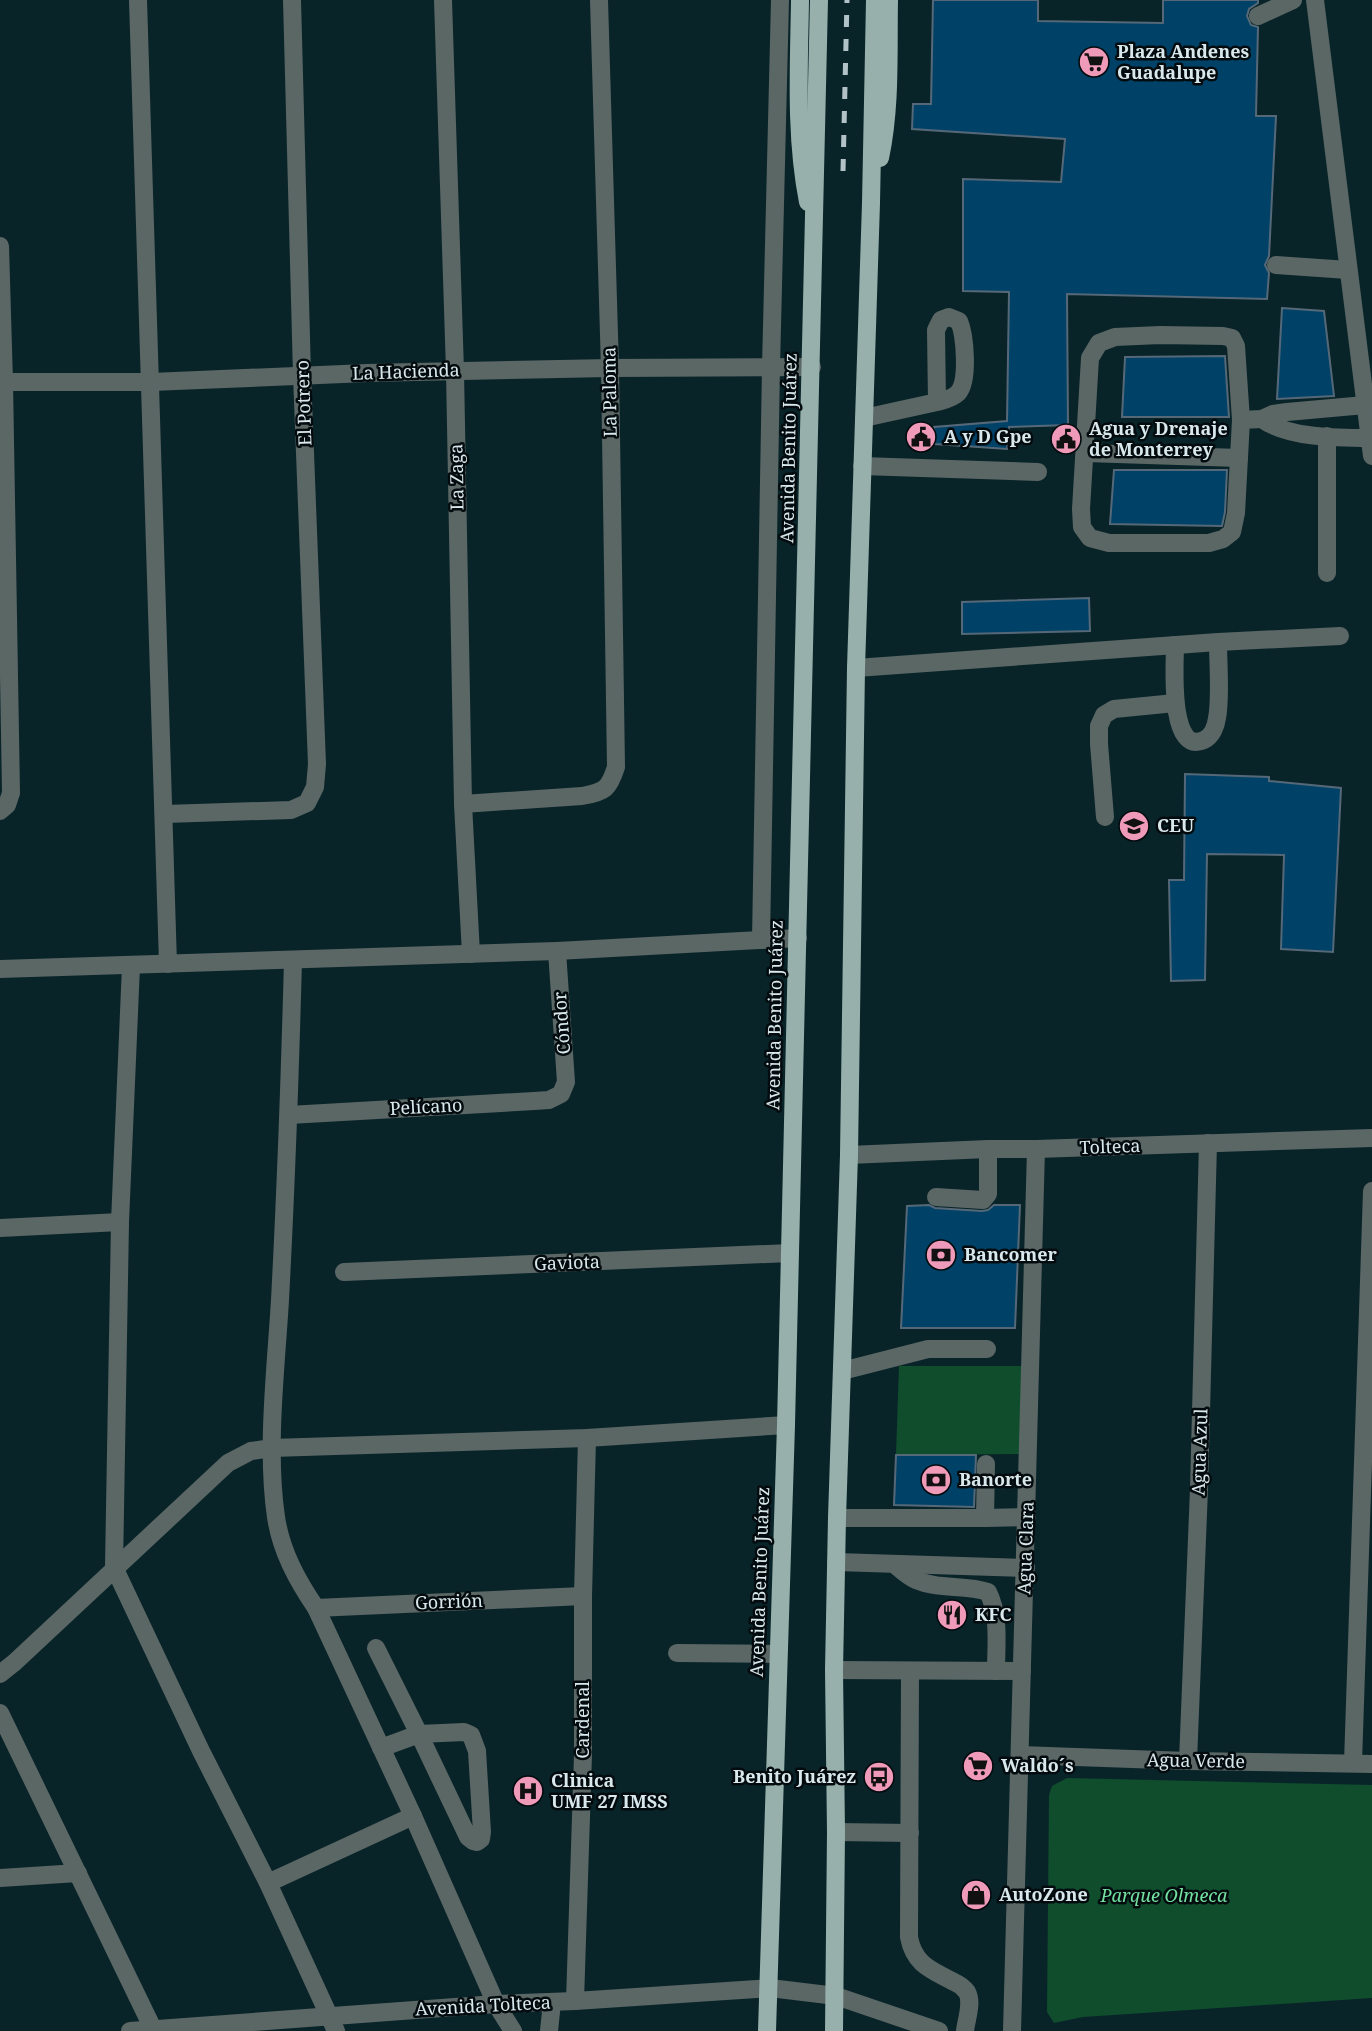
<svg xmlns="http://www.w3.org/2000/svg" width="1372" height="2031" viewBox="0 0 1372 2031" font-family="'Noto Serif',serif">
	<style>
		.green { fill: #0f4d2d }
		.building { fill: #004267; stroke: #556878; stroke-width: 2 }
		.lines { fill: none; stroke-linecap: round; stroke-linejoin: round }
		.minor { stroke: #5b6765; stroke-width: 18 }
		.major { stroke: #97b0ac; stroke-width: 18 }
		.rail { stroke: #b2c3c7; stroke-width: 5; stroke-dasharray: 12 12; stroke-linecap: butt }
		.labels { text-anchor: middle; stroke-width: 5; stroke-linejoin: round; paint-order: stroke }
		.poi-label { font-size: 18px; font-weight: bold; fill: #d9e8ec; stroke: #030b0e; text-anchor: start }
		.street-label { font-size: 18px; fill: #d9e8ec; stroke: #030b0e }
		.park-label { font-size: 18px; font-style: italic; fill: #72e1a0; stroke: #030b0e }
	</style>
	<rect width="100%" height="100%" fill="#092429"/>
	<g class="green">
		<path d="M899 1366H1030L1028 1454 896 1455Z"/>
		<path d="M1067 1778 1372 1785V1998L1083 2017 1054 2023 1047 2012 1049 1795 1052 1786Z"/>
	</g>
	<g class="building">
		<path d="M933 0H1038V21L1163 23V0H1258V3L1249 9 1247 16 1251 25 1258 27 1256 116H1276L1269 256 1265 265 1269 273 1267 299 1067 294 1068 425 1009 427 1007 449 935 444 934 427 1007 421 1009 292 963 291V179L1061 182 1065 139 912 129 913 104H931Z"/>
		<path d="M1282 308 1324 311 1334 396 1277 399Z"/>
		<path d="M1225 356 1229 417H1122L1125 357Z"/>
		<path d="M1114 470H1227L1225 512 1222 526 1110 524Z"/>
		<path d="M1089 598 1090 631 962 634V602Z"/>
		<path d="M1185 774 1269 777V781L1341 788 1333 952 1281 949 1284 855 1207 854 1205 980 1171 981 1169 880H1184Z"/>
		<path d="M929 1205 935 1208 982 1211 988 1210 994 1205H1020L1015 1328H901L907 1206Z"/>
		<path d="M896 1455H976L974 1507 894 1505Z"/>
	</g>
	<g class="lines">
		<g class="minor">
			<path d="M138 0 168 964"/>
			<path d="M443 0 455 371 463 804 471 954"/>
			<path d="M1315 0 1372 456"/>
			<path d="M1258 16 1293 0"/>
			<path d="M0 246 4 382 11 793 7 805 0 811"/>
			<path d="M1276 265 1348 270"/>
			<path d="M1160 335 1223 336 1232 338 1236 346 1241 420 1236 513 1232 532 1223 539 1209 543H1109L1090 538 1082 527 1081 509 1090 358 1099 343 1115 337Z"/>
			<path d="M0 382H151L367 373 610 368 812 367"/>
			<path d="M864 418 937 402C944 400 952 399 958 393 969 381 965 335 959 321L949 317 941 320 936 330 937 402"/>
			<path d="M1262 419C1287 438 1338 438 1370 438"/>
			<path d="M1241 420 1262 419 1273 414 1287 412 1365 405"/>
			<path d="M1327 436V573"/>
			<path d="M1086 453 1239 458"/>
			<path d="M862 466 1038 472"/>
			<path d="M1175 645C1175 662 1168 756 1204 740 1212 736 1216 726 1217 718 1221 698 1218 664 1218 642"/>
			<path d="M856 668 1218 642 1340 636"/>
			<path d="M463 804 582 796C605 792 609 789 616 767L610 368 599 0"/>
			<path d="M165 814 291 810 307 803 315 787 317 764 302 375 292 0"/>
			<path d="M1105 817 1099 744V726L1104 715 1114 709 1175 703"/>
			<path d="M761 940 771 367 780 0"/>
			<path d="M293 960C290 1074 286 1186 280 1300 276 1368 266 1449 276 1517 281 1551 297 1580 316 1608L413 1816 496 2004 513 2031"/>
			<path d="M131 966 120 1222 114 1567 201 1751 268 1883 336 2031"/>
			<path d="M0 969 557 951 798 938"/>
			<path d="M289 1115 534 1101 549 1100 561 1094 566 1082 557 951"/>
			<path d="M849 1155 988 1149H1036L1372 1138"/>
			<path d="M936 1197 983 1200 988 1194V1149"/>
			<path d="M0 1228 120 1222"/>
			<path d="M344 1272 790 1253"/>
			<path d="M842 1371 928 1349H987"/>
			<path d="M837 1518H985L986 1464"/>
			<path d="M985 1518 1027 1517"/>
			<path d="M836 1562 1026 1568"/>
			<path d="M894 1564C901 1570 908 1577 916 1580 939 1590 965 1584 988 1592 1000 1616 996 1644 996 1671"/>
			<path d="M316 1608 583 1596"/>
			<path d="M376 1648 419 1734 381 1748"/>
			<path d="M677 1653 778 1654"/>
			<path d="M834 1670 1022 1671"/>
			<path d="M910 1672 909 1937C914 1965 932 1970 954 1982 959 1984 964 1988 967 1992 973 2003 966 2020 965 2031"/>
			<path d="M0 1674 15 1662 228 1463 251 1451 272 1448 587 1438 786 1425"/>
			<path d="M0 1713 154 2031"/>
			<path d="M464 1732 471 1735 477 1751 482 1832 481 1839 477 1842 473 1841 468 1837 419 1734Z"/>
			<path d="M1020 1755 1188 1761 1372 1764"/>
			<path d="M1188 1761 1199 1489 1208 1143"/>
			<path d="M1353 1763 1372 1191"/>
			<path d="M836 1832 910 1833"/>
			<path d="M0 1878 78 1873"/>
			<path d="M268 1883 413 1816"/>
			<path d="M575 2001 583 1755V1596L587 1438"/>
			<path d="M130 2031 496 2004 575 2001 770 1988 836 1996 939 2031"/>
			<path d="M549 2031 552 2002"/>
			<path d="M1012 2031 1036 1149"/>
		</g>
		<g class="major">
			<path d="M800 0C799 68 795 136 808 202"/>
			<path d="M880 158C891 106 888 53 889 0"/>
			<path d="M767 2031 786 1425 819 0"/>
			<path d="M834 2031 836 1832 834 1670 837 1518 849 1155 856 668 871 203 875 0"/>
		</g>
		<path class="rail" d="M843 171 847 0"/>
	</g>
	<defs>
		<g id="supermarket-disc" transform="scale(1.575)"><circle r="9.5" fill="#ef9ab8" stroke="#030b0e"/><path d="M-6-5.5h2.5l.6 2H6L4.5 2H-2.5L-4.4-4H-6ZM-1.5 3.2a1.3 1.3 0 1 0 .1 0ZM3 3.2a1.3 1.3 0 1 0 .1 0Z" fill="#111"/></g>
		<g id="civic-disc" transform="scale(1.575)"><circle r="9.5" fill="#ef9ab8" stroke="#030b0e"/><path d="M-.6-6.5H3V-4.5H.6V-3L4-1V1h2V6H-6V1h2V-1L-.6-3ZM-1.2 2.5V6h2.4V2.5Z" fill="#111"/></g>
		<g id="school-disc" transform="scale(1.575)"><circle r="9.5" fill="#ef9ab8" stroke="#030b0e"/><path d="M0-5L7-2L0 1L-7-2ZM-4 1L0 2.5L4 1V4Q0 6-4 4Z" fill="#111"/></g>
		<g id="bank-disc" transform="scale(1.575)"><circle r="9.5" fill="#ef9ab8" stroke="#030b0e"/><path d="M-6-4H6V4H-6ZM0-2.3a2.3 2.3 0 1 0 0 4.6a2.3 2.3 0 1 0 0-4.6Z" fill="#111"/></g>
		<g id="restaurant-disc" transform="scale(1.575)"><circle r="9.5" fill="#ef9ab8" stroke="#030b0e"/><path d="M-5-6h1v4h1v-4h1v4h1v-4h1v5L-1.5 .5V6h-2V.5L-5-1ZM5-6V6H3V1.5H1.5Q1.5-4 5-6Z" fill="#111"/></g>
		<g id="bus-disc" transform="scale(1.575)"><circle r="9.5" fill="#ef9ab8" stroke="#030b0e"/><path d="M-5-6H5V4H4V6H2V4H-2V6H-4V4H-5ZM-3.5-4V0h7V-4ZM-3.5 1.2v1.5H-2V1.2ZM2 1.2v1.5H3.5V1.2Z" fill="#111"/></g>
		<g id="hospital-disc" transform="scale(1.575)"><circle r="9.5" fill="#ef9ab8" stroke="#030b0e"/><path d="M-5-5h3v3.5h4V-5h3V5h-3V1.5h-4V5h-3Z" fill="#111"/></g>
		<g id="shop-disc" transform="scale(1.575)"><circle r="9.5" fill="#ef9ab8" stroke="#030b0e"/><path d="M-5-2.5h2.3a2.7 3.5 0 0 1 5.4 0H5L5.5 6h-11ZM-1.5-2.5h3a1.5 2.3 0 0 0-3 0Z" fill="#111"/></g>
	</defs>
	<g fill-rule="evenodd">
		<use href="#supermarket-disc" x="1094" y="62"/>
		<use href="#civic-disc" x="921" y="437"/>
		<use href="#civic-disc" x="1066" y="439"/>
		<use href="#school-disc" x="1134" y="826"/>
		<use href="#bank-disc" x="941" y="1255"/>
		<use href="#bank-disc" x="936" y="1480"/>
		<use href="#restaurant-disc" x="952" y="1615"/>
		<use href="#supermarket-disc" x="978" y="1766"/>
		<use href="#bus-disc" x="879" y="1777"/>
		<use href="#hospital-disc" x="528" y="1791"/>
		<use href="#shop-disc" x="976" y="1895"/>
	</g>
	<g class="labels">
		<g class="poi-label">
			<text x="1117" y="58">Plaza Andenes<tspan x="1117" dy="21">Guadalupe</tspan></text>
			<text x="1089" y="435">Agua y Drenaje<tspan x="1089" dy="21">de Monterrey</tspan></text>
			<text x="944" y="443">A y D Gpe</text>
			<text x="1157" y="832">CEU</text>
			<text x="964" y="1261">Bancomer</text>
			<text x="959" y="1486">Banorte</text>
			<text x="975" y="1621">KFC</text>
			<text x="1001" y="1772">Waldo´s</text>
			<text x="856" y="1783" text-anchor="end">Benito Juárez</text>
			<text x="551" y="1787">Clinica<tspan x="551" dy="21">UMF 27 IMSS</tspan></text>
			<text x="999" y="1901">AutoZone</text>
		</g>
		<g class="street-label">
			<text transform="translate(406 372) rotate(-2)" y="6">La Hacienda</text>
			<text transform="translate(610 392) rotate(-91)" y="6">La Paloma</text>
			<text transform="translate(304 403) rotate(-92)" y="6">El Potrero</text>
			<text transform="translate(789 448) rotate(-89)" y="6">Avenida Benito Juárez</text>
			<text transform="translate(457 477) rotate(-91)" y="6">La Zaga</text>
			<text transform="translate(775 1015) rotate(-89)" y="6">Avenida Benito Juárez</text>
			<text transform="translate(562 1023) rotate(-94)" y="6">Cóndor</text>
			<text transform="translate(426 1107) rotate(-3)" y="6">Pelícano</text>
			<text transform="translate(1110 1147) rotate(-2)" y="6">Tolteca</text>
			<text transform="translate(567 1263) rotate(-2)" y="6">Gaviota</text>
			<text transform="translate(1200 1452) rotate(-88)" y="6">Agua Azul</text>
			<text transform="translate(1026 1548) rotate(-88)" y="6">Agua Clara</text>
			<text transform="translate(760 1582) rotate(-88)" y="6">Avenida Benito Juárez</text>
			<text transform="translate(449 1602) rotate(-2)" y="6">Gorrión</text>
			<text transform="translate(583 1720) rotate(-90)" y="6">Cardenal</text>
			<text transform="translate(1196 1761) rotate(1)" y="6">Agua Verde</text>
			<text transform="translate(483 2006) rotate(-3)" y="6">Avenida Tolteca</text>
		</g>
		<g class="park-label">
			<text x="1164" y="1902">Parque Olmeca</text>
		</g>
	</g>
</svg>
